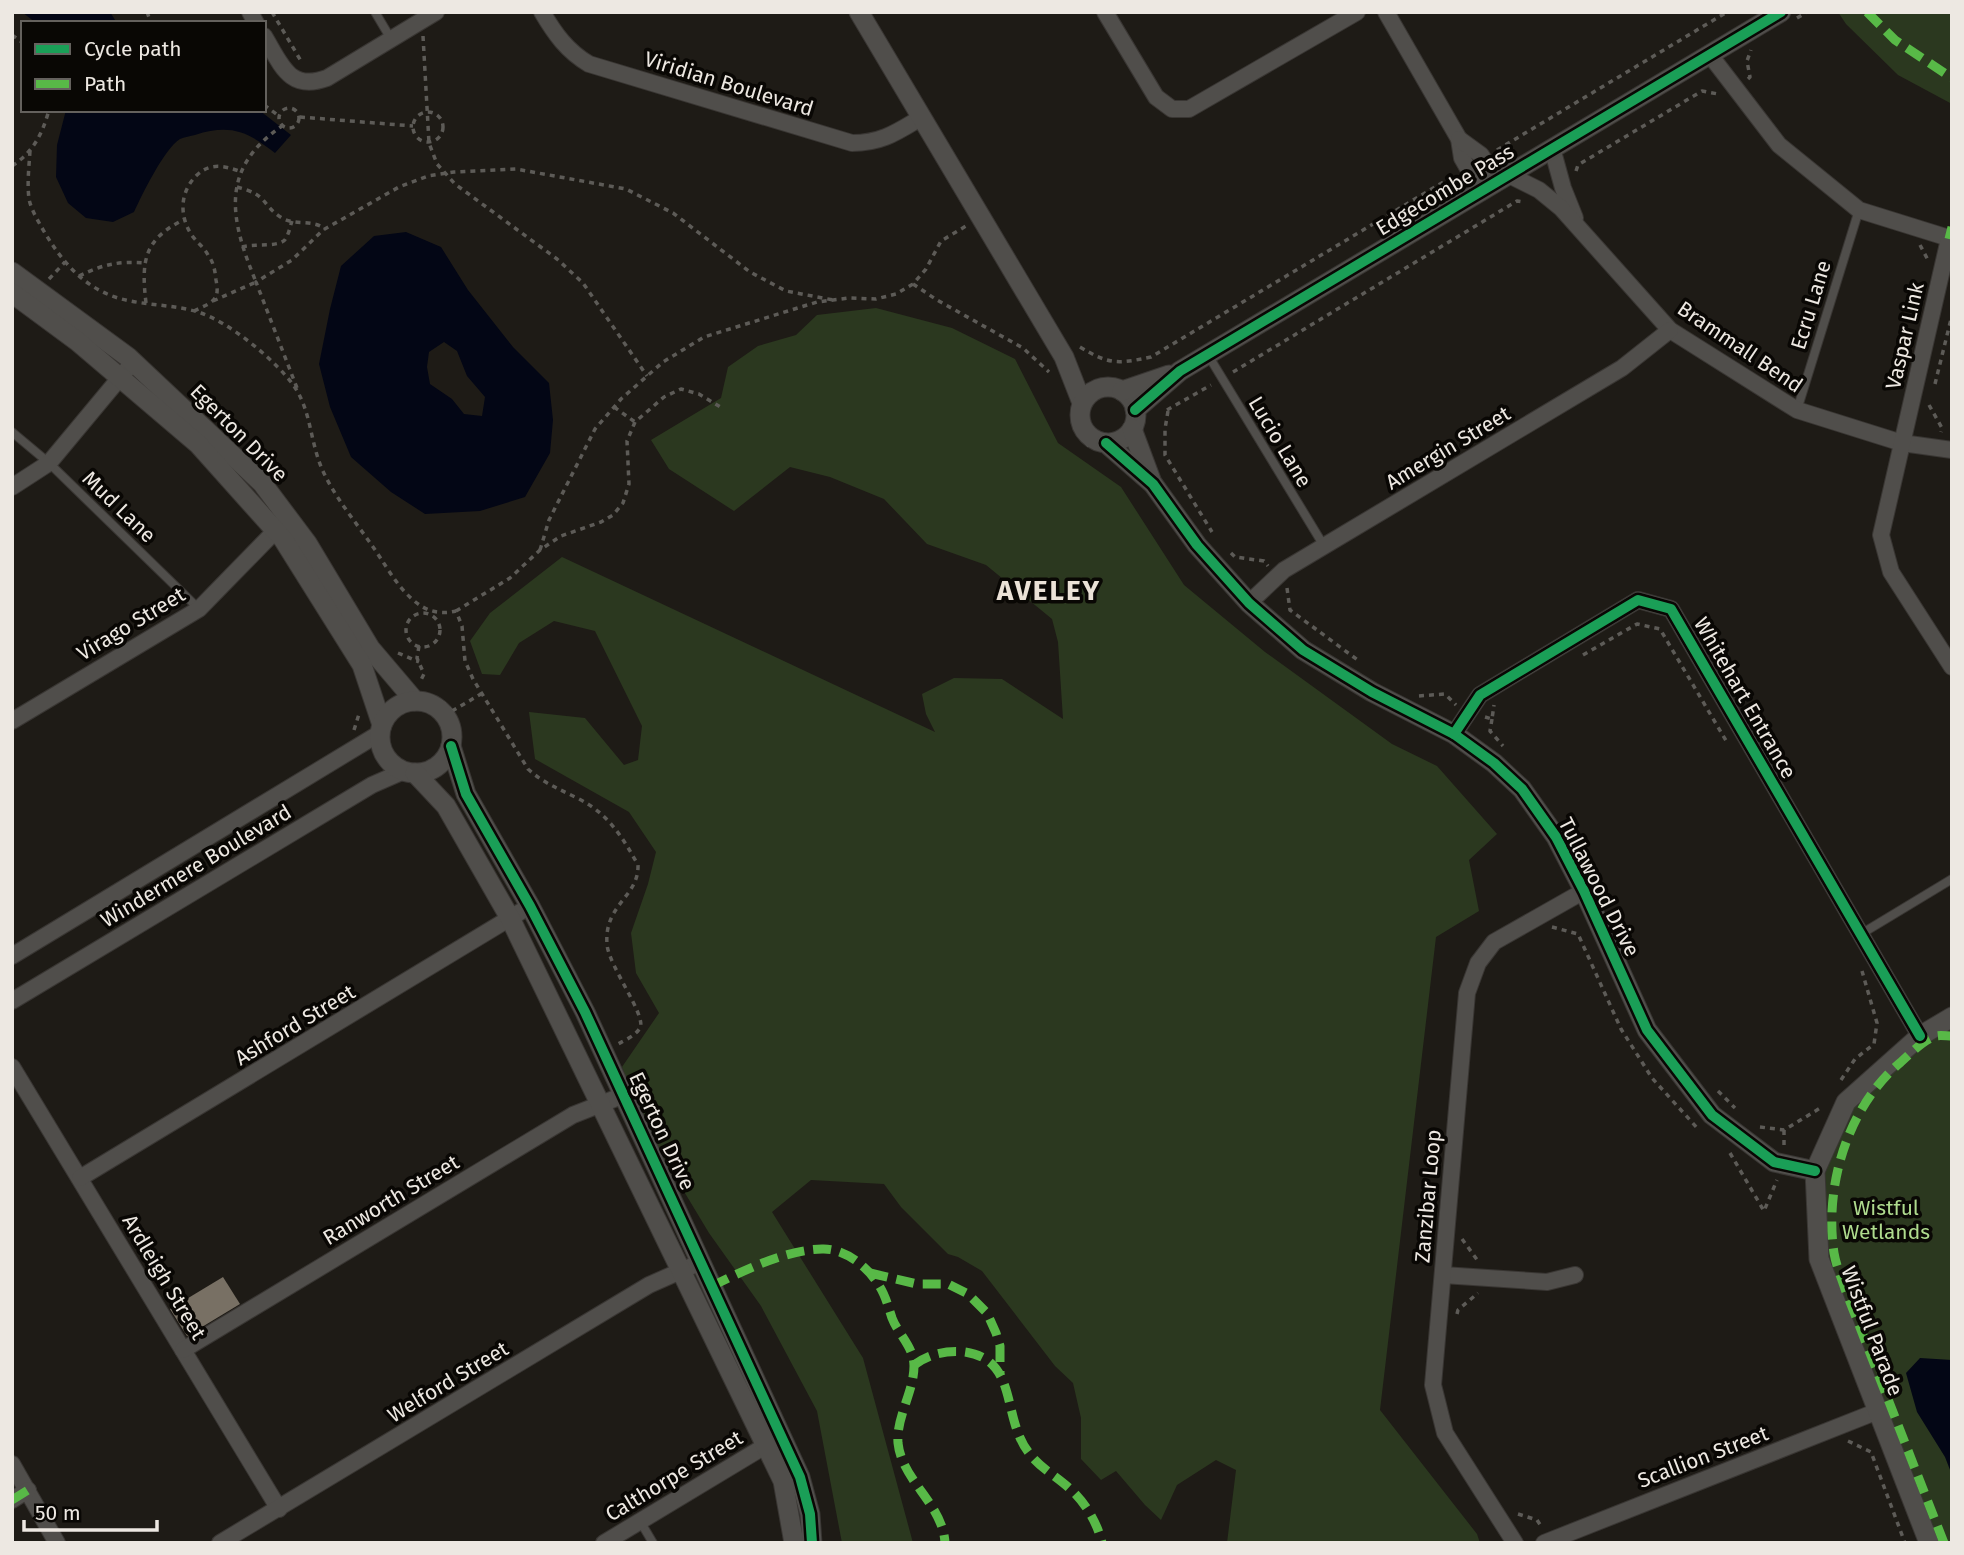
<svg xmlns="http://www.w3.org/2000/svg" width="1964" height="1555" viewBox="0 0 1964 1555" font-family="'Fira Sans',sans-serif">
	<style>
		.green { fill: #2b381f }
		.water { fill: #030615; fill-rule: evenodd }
		.building { fill: #787064 }
		.lines { fill: none; stroke-linecap: round; stroke-linejoin: round }
		.service-casing { stroke: #393633; stroke-width: 10 }
		.minor-casing { stroke: #393633; stroke-width: 18 }
		.tertiary-casing { stroke: #393633; stroke-width: 21 }
		.path { stroke: #5d5b57; stroke-width: 3.5; stroke-dasharray: 5 5; stroke-linecap: butt }
		.service { stroke: #504e4b; stroke-width: 8 }
		.minor { stroke: #504e4b; stroke-width: 16 }
		.tertiary { stroke: #504e4b; stroke-width: 19 }
		.quiet { stroke: #58b947; stroke-width: 9; stroke-dasharray: 18 9; stroke-linecap: butt }
		.cycleway-casing { stroke: #090704; stroke-width: 15 }
		.cycleway { stroke: #1a9f57; stroke-width: 10 }
		.labels { text-anchor: middle; stroke-width: 7; stroke-linejoin: round; paint-order: stroke }
		.street-label { font-size: 21px; fill: #ede8e2; stroke: #090704 }
		.park-label { font-size: 21px; fill: #afdb8e; stroke: #090704 }
		.district-label { font-size: 28px; font-weight: bold; letter-spacing: 2px; fill: #ebe2d7; stroke: #090704 }
	</style>
	<rect width="100%" height="100%" fill="#1e1b16"/>
	<g class="green">
		<path d="M1838 12H1952V104L1898 75 1846 24Z"/>
		<path d="M876 308 952 328 1015 359 1058 443 1121 487 1184 585 1265 652 1392 744 1437 766 1497 834 1469 860 1479 911 1436 937 1380 1410 1477 1534 1480 1543H1227L1236 1470 1216 1460 1177 1485 1161 1520 1145 1505 1116 1471 1101 1480 1081 1459V1418L1073 1383 1055 1366 982 1271 958 1257 948 1254 901 1207 884 1184 811 1180 772 1212 863 1358 913 1543H842L817 1411 761 1306 709 1233 644 1125 622 1067 659 1013 636 973 631 933 648 884 656 852 629 812 535 759 529 712 585 718 624 765 638 760 642 726 595 631 554 621 519 643 500 675 482 674 470 641 490 613 562 557 935 732 926 714 922 694 954 678 1002 679 1063 719 1058 642 1052 619 986 565 927 544 884 499 830 477 790 467 734 511 669 469 651 440 721 398 728 367 758 346 796 335 817 315Z"/>
		<path d="M1952 1018V1543H1929L1819 1257 1822 1174 1847 1100Z"/>
	</g>
	<g class="water">
		<path d="M22 12H110L117 23H36Z"/>
		<path d="M66 110H259L291 135 275 153C247 131 230 124 195 135 191 136 184 137 180 139 164 149 142 195 134 212L113 222 86 218 68 203 56 177 57 145Z"/>
		<path d="M406 232 441 247 468 290 513 347 549 383 553 420 550 453 525 497 480 511 425 514 391 492 351 457 330 407 319 364 330 309 341 266 374 236ZM444 342 457 351 467 376 485 397 482 416 464 414 452 399 430 384 427 367 429 352Z"/>
		<path d="M1920 1358 1952 1360V1475L1945 1457 1917 1412 1906 1373Z"/>
	</g>
	<path class="building" d="M223 1277 240 1304 187 1336 170 1309Z"/>
	<g class="lines">
		<g class="service-casing">
			<g id="service">
				<path d="M375 12 391 39"/>
				<path d="M1208 355 1324 546"/>
				<path d="M1797 410 1859 210"/>
				<path d="M12 432 49 463 199 609"/>
				<path d="M1861 934 1952 879"/>
				<path d="M640 1521 653 1543"/>
			</g>
		</g>
		<g class="minor-casing">
			<g id="minor">
				<path d="M250 12 256 23"/>
				<path d="M542 12C555 34 567 51 589 64L852 143C882 143 897 132 922 117"/>
				<path d="M1105 12 1156 97 1172 109H1189L1357 12"/>
				<path d="M1386 12 1459 139 1462 158 1481 191"/>
				<path d="M264 36C281 64 289 92 327 78L436 12"/>
				<path d="M1710 55 1779 145 1859 210 1952 239"/>
				<path d="M1459 139 1481 155 1498 182"/>
				<path d="M1552 148 1563 188 1575 218"/>
				<path d="M1509 175 1539 190 1561 208 1670 330 1797 410 1902 443 1952 450"/>
				<path d="M1949 239 1881 535 1891 572 1952 667"/>
				<path d="M12 487 49 463 133 362"/>
				<path d="M1249 603 1284 570 1622 368 1670 330"/>
				<path d="M12 721 199 609 284 522"/>
				<path d="M1454 734 1480 695 1638 600 1671 609 1920 1036"/>
				<path d="M12 956 380 733"/>
				<path d="M12 1001 372 785 404 771"/>
				<path d="M12 1067 279 1509"/>
				<path d="M80 1178 530 906"/>
				<path d="M1443 1275 1547 1282 1575 1275"/>
				<path d="M183 1350 573 1115 624 1095"/>
				<path d="M12 1464 57 1543"/>
				<path d="M12 1500 28 1490"/>
				<path d="M220 1543 649 1285 701 1262"/>
				<path d="M604 1543 765 1446"/>
				<path d="M1515 1543 1445 1433 1433 1385 1467 993 1478 963 1494 942 1584 891"/>
				<path d="M1544 1543 1878 1411"/>
			</g>
		</g>
		<g class="tertiary-casing">
			<g id="tertiary">
				<path d="M859 12 1064 357 1082 403"/>
				<path d="M12 272 128 357 262 483 307 543 370 648 415 701"/>
				<path d="M12 293 77 341 198 444 283 539 362 665 382 725"/>
				<circle cx="1108" cy="415" r="28"/>
				<path d="M1122 391 1169 375"/>
				<path d="M1135 410 1180 371 1781 12"/>
				<path d="M1132 429 1151 480"/>
				<path d="M1106 443 1153 484 1197 545 1249 603 1303 650 1372 692 1454 734 1494 763 1522 789 1556 837 1584 891 1647 1030 1712 1115 1774 1162 1815 1171"/>
				<circle cx="416" cy="737" r="36"/>
				<path d="M451 746 466 794 530 906 585 1012 800 1477 810 1514 812 1543"/>
				<path d="M415 773 446 806 510 918 783 1481 794 1543"/>
				<path d="M1929 1543 1819 1259 1815 1171 1846 1102 1920 1036 1952 1017"/>
			</g>
		</g>
		<g class="path">
			<path d="M147 12 151 23"/>
			<path d="M272 12 301 61"/>
			<path d="M1797 18 1807 12"/>
			<path d="M12 35 23 43"/>
			<path d="M423 36 429 143 437 164 455 184 557 259 583 283 647 376"/>
			<path d="M1748 79 1750 77 1747 61 1751 50"/>
			<path d="M264 105 279 116"/>
			<circle cx="289" cy="118" r="10"/>
			<circle cx="428" cy="127" r="15"/>
			<path d="M300 117 413 126"/>
			<path d="M1497 150 1727 12"/>
			<path d="M30 151C29 167 27 183 29 199 31 209 37 219 42 228 60 259 82 287 118 298 145 306 175 304 201 313 229 323 267 354 286 376 312 404 308 436 322 469 334 496 354 520 371 544 384 562 395 584 412 599 425 611 439 615 456 611L462 626 465 661 473 679 528 769C544 784 562 790 581 800 609 815 623 838 638 865 639 897 604 904 607 944 608 965 647 1016 640 1028 635 1036 625 1040 618 1044"/>
			<path d="M12 166C33 152 42 135 49 110"/>
			<path d="M1576 171 1578 165 1702 91 1718 94"/>
			<path d="M237 187C269 195 261 205 282 218 295 226 313 219 325 229"/>
			<path d="M1920 245 1928 260"/>
			<path d="M242 247C255 243 282 248 286 238 289 233 290 227 292 221"/>
			<path d="M79 276C104 264 118 261 146 263"/>
			<path d="M49 279 65 262"/>
			<path d="M913 284 937 300 1023 348 1049 372"/>
			<path d="M213 301 256 282C230 219 219 169 282 126"/>
			<path d="M146 303C141 260 144 239 185 219"/>
			<path d="M194 311C201 307 213 304 216 296 218 292 217 285 216 280 215 271 214 263 208 255 204 247 196 242 191 234 179 215 180 191 197 175 211 162 225 166 242 172"/>
			<path d="M1080 347C1110 365 1117 364 1151 357L1455 175"/>
			<path d="M1233 372 1517 201 1524 202"/>
			<path d="M1935 384 1952 315"/>
			<path d="M297 388 256 282 292 260 323 230 399 187 428 176 454 172 516 169 626 189 673 213 750 272 786 291 833 300"/>
			<path d="M1929 405 1942 428 1941 432"/>
			<path d="M614 407 635 422"/>
			<path d="M1167 410 1211 385"/>
			<path d="M1168 411 1165 429V455L1212 532"/>
			<path d="M1073 417 1075 428 1089 446"/>
			<path d="M540 550 549 520 595 429 621 399 663 362 704 337 817 302 849 298 876 299 896 294 913 284 926 269 941 241 966 226"/>
			<path d="M1231 553 1235 557 1264 561 1268 566"/>
			<path d="M1287 588 1290 610 1359 661"/>
			<path d="M456 611 510 578 540 550 561 536 601 522 613 515 623 503 629 484 627 441 635 422 664 397 681 389 699 394 722 408"/>
			<circle cx="423" cy="630" r="17"/>
			<path d="M419 646 417 658 424 674 421 680"/>
			<path d="M398 653 419 662"/>
			<path d="M1583 655 1637 624 1660 629 1728 744"/>
			<path d="M1419 696 1445 694 1456 705"/>
			<path d="M432 697C448 703 456 713 457 730"/>
			<path d="M452 711 481 694"/>
			<path d="M1485 717 1492 719 1494 705"/>
			<path d="M1492 719 1490 731 1503 746"/>
			<path d="M354 730 359 714"/>
			<path d="M1552 927 1578 934 1621 1029 1652 1078 1699 1130"/>
			<path d="M1841 1080 1855 1059 1874 1044 1877 1023 1862 971"/>
			<path d="M1718 1091 1735 1108"/>
			<path d="M1760 1127 1784 1130 1822 1107"/>
			<path d="M1784 1145V1130"/>
			<path d="M1730 1153 1764 1211 1777 1180"/>
			<path d="M1462 1239 1478 1261"/>
			<path d="M1457 1314 1458 1310 1478 1293"/>
			<path d="M1848 1441 1871 1452 1905 1543"/>
			<path d="M1518 1514 1537 1520 1541 1526"/>
		</g>
		<use href="#service" class="service"/>
		<use href="#minor" class="minor"/>
		<use href="#tertiary" class="tertiary"/>
		<g class="quiet">
			<path d="M1867 12 1895 40 1952 78"/>
			<path d="M1949 239 1952 227"/>
			<path d="M870 1273 917 1284H948L968 1294 987 1313 996 1333 1000 1346V1375"/>
			<path d="M712 1286C745 1270 785 1250 822 1249 844 1248 867 1266 878 1284 885 1294 888 1306 892 1318 898 1334 914 1347 914 1366 914 1392 896 1417 898 1443 902 1481 943 1504 945 1543"/>
			<path d="M914 1365C929 1354 946 1350 965 1352 1019 1360 1001 1417 1029 1453 1040 1468 1056 1476 1069 1488 1084 1500 1098 1524 1102 1543"/>
			<path d="M12 1500 28 1490"/>
			<path d="M1944 1543 1845 1289C1841 1277 1836 1265 1834 1253 1824 1185 1848 1106 1901 1062 1910 1054 1923 1040 1936 1036 1940 1035 1947 1036 1952 1036"/>
		</g>
		<g class="cycleway-casing">
			<g id="cycleway">
				<path d="M1135 410 1180 371 1781 12"/>
				<path d="M1106 443 1153 484 1197 545 1249 603 1303 650 1372 692 1454 734 1494 763 1522 789 1556 837 1584 891 1647 1030 1712 1115 1774 1162 1815 1171"/>
				<path d="M1454 734 1480 695 1638 600 1671 609 1920 1036"/>
				<path d="M451 746 466 794 530 906 585 1012 800 1477 810 1514 812 1543"/>
			</g>
		</g>
		<use href="#cycleway" class="cycleway"/>
	</g>
	<g class="labels">
		<g class="street-label">
			<text transform="translate(729 84) rotate(17)" y="7">Viridian Boulevard</text>
			<text transform="translate(1445 190) rotate(-31)" y="7">Edgecombe Pass</text>
			<text transform="translate(1811 305) rotate(-73)" y="7">Ecru Lane</text>
			<text transform="translate(1905 336) rotate(-77)" y="7">Vaspar Link</text>
			<text transform="translate(1740 347) rotate(34)" y="7">Brammall Bend</text>
			<text transform="translate(239 433) rotate(45)" y="7">Egerton Drive</text>
			<text transform="translate(1280 442) rotate(59)" y="7">Lucio Lane</text>
			<text transform="translate(1448 448) rotate(-31)" y="7">Amergin Street</text>
			<text transform="translate(119 507) rotate(44)" y="7">Mud Lane</text>
			<text transform="translate(131 624) rotate(-31)" y="7">Virago Street</text>
			<text transform="translate(1745 698) rotate(60)" y="7">Whitehart Entrance</text>
			<text transform="translate(196 866) rotate(-31)" y="7">Windermere Boulevard</text>
			<text transform="translate(1599 887) rotate(63)" y="7">Tullawood Drive</text>
			<text transform="translate(295 1025) rotate(-31)" y="7">Ashford Street</text>
			<text transform="translate(662 1131) rotate(65)" y="7">Egerton Drive</text>
			<text transform="translate(1428 1196) rotate(-85)" y="7">Zanzibar Loop</text>
			<text transform="translate(391 1200) rotate(-31)" y="7">Ranworth Street</text>
			<text transform="translate(164 1277) rotate(59)" y="7">Ardleigh Street</text>
			<text transform="translate(1872 1331) rotate(69)" y="7">Wistful Parade</text>
			<text transform="translate(448 1382) rotate(-31)" y="7">Welford Street</text>
			<text transform="translate(1703 1457) rotate(-21)" y="7">Scallion Street</text>
			<text transform="translate(674 1476) rotate(-31)" y="7">Calthorpe Street</text>
		</g>
		<g class="park-label">
			<text x="1886" y="1215">Wistful<tspan x="1886" dy="24">Wetlands</tspan></text>
		</g>
		<g class="district-label">
			<text x="1049" y="600">AVELEY</text>
		</g>
	</g>
	<rect width="1964" height="1555" fill="none" stroke="#ede8e2" stroke-width="28"/>
	<rect x="21" y="21" width="245" height="91" fill="#090704" stroke="#64615d" stroke-width="2"/>
	<rect x="35" y="44" width="35" height="10" fill="#1a9f57" stroke="#64615d" stroke-width="2"/>
	<text x="84" y="56" font-size="21" fill="#ede8e2">Cycle path</text>
	<rect x="35" y="79" width="35" height="10" fill="#58b947" stroke="#64615d" stroke-width="2"/>
	<text x="84" y="91" font-size="21" fill="#ede8e2">Path</text>
	<path d="M24 1520v10h133v-10" fill="none" stroke="#ede8e2" stroke-width="3.5"/>
	<text x="35" y="1520" font-size="21" fill="#ede8e2" stroke="#090704" stroke-width="5" paint-order="stroke">50 m</text>
</svg>
